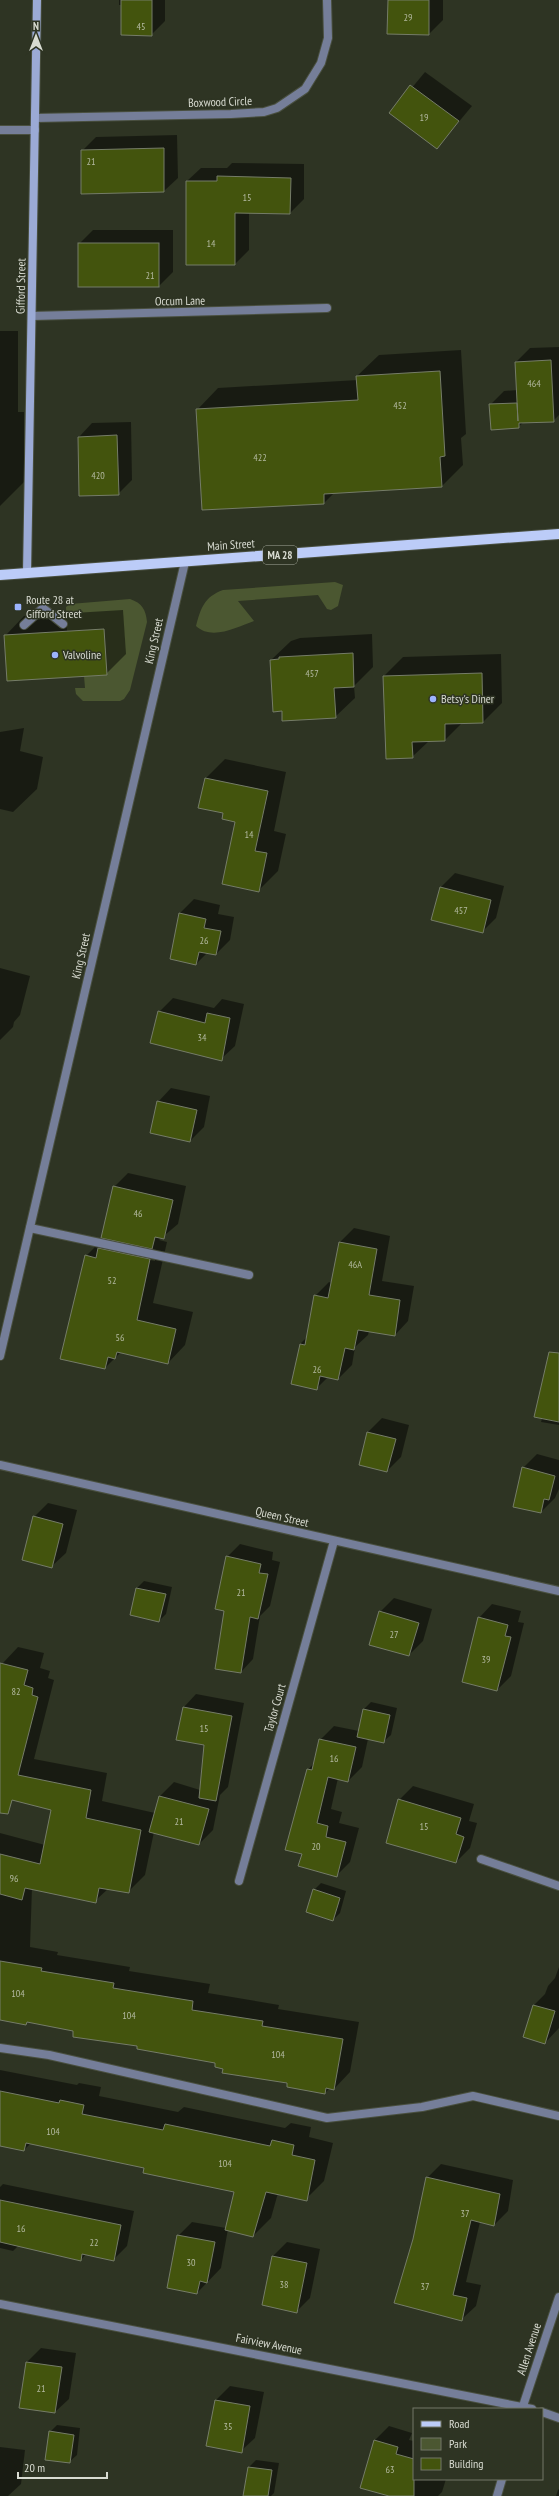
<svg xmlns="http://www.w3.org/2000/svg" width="559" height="2496" viewBox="0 0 559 2496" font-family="'PT Sans Narrow',sans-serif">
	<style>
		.green { fill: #4b5731 }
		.shadow { fill: #0007; fill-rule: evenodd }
		.building { fill: #43540d; stroke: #757c68 }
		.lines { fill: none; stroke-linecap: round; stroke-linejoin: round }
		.service-casing { stroke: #494f3f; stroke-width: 10 }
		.minor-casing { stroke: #494f3f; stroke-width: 10 }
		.tertiary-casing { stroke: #494f3f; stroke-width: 10 }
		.secondary-casing { stroke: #494f3f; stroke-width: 10 }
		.primary-casing { stroke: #494f3f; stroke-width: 12 }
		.service { stroke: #757e99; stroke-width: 8 }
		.minor { stroke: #757e99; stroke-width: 8 }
		.tertiary { stroke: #757e99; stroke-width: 8 }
		.secondary { stroke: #9baad5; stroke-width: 8 }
		.primary { stroke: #bcccf8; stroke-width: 10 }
		.poi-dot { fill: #9cb4fd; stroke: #2e3423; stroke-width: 1.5 }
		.labels { text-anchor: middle; stroke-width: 3; stroke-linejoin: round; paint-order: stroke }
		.number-label { font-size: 10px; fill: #b3b9a0 }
		.shield { fill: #2e3423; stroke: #a5a99d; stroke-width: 1 }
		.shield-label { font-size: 11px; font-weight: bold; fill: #d8dbd1 }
		.street-label { font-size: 12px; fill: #d8dbd1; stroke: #2e3423 }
		.poi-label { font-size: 12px; fill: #d8dbd1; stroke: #2e3423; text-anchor: start }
	</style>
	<rect width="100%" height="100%" fill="#2e3423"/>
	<g class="green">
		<path d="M335 582 343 585 338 606 331 610 327 609 318 595 238 601 254 621C237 627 212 641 196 626 201 608 204 597 223 590Z"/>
		<path d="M130 599C142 603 146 610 147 622L130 690 124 699 120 701H83L76 694 75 688H85L84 676 104 629 67 631 66 607 70 604Z"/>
	</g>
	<g class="shadow">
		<path d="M119 0H165V21L151 35 122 5H119Z"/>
		<path d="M389 0H443V20L429 34Z"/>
		<path d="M425 72 472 106 437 148 391 113Z"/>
		<path d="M177 135 178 178 164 191 82 151 96 137Z"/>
		<path d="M232 163 304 164V199L290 213 249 212V250L235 264 187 181 201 168H227Z"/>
		<path d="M93 230H173V272L159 286 79 244Z"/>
		<path d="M0 331H18V412H24V482L0 506Z"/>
		<path d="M559 347V415L553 421 524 422 518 427 490 405 504 391 518 390 516 362 530 348Z"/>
		<path d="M461 350 466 434 461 438 463 465 442 486 335 492 324 503 197 410 218 388 358 380 357 376 379 355Z"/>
		<path d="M131 422 132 480 118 494 80 495 79 437 92 423Z"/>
		<path d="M123 610 126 654 106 674 5 636 24 616Z"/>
		<path d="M372 634 373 667 354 686 355 698 335 717 283 710 271 660 291 641 300 638Z"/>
		<path d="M501 654 502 703 483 722 462 723 445 740 429 741 412 757 384 676 403 657Z"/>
		<path d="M24 728 20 751 43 757 37 789 13 812 0 809V732Z"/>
		<path d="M225 759 286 772 274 831 286 834 278 871 258 891 236 822 206 778Z"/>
		<path d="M455 873 504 886 496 918 482 932 432 920 441 887Z"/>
		<path d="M194 899 220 905 218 914 234 917 230 940 216 954 207 953 196 964 180 913Z"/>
		<path d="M0 968 30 976 20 1015 14 1022 13 1027 0 1040Z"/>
		<path d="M173 998 214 1008 222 999 244 1004 235 1046 221 1059 159 1012Z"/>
		<path d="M171 1088 210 1096 204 1127 190 1141 158 1102Z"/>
		<path d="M128 1173 186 1186 178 1224 159 1240 167 1242 153 1303 193 1312 185 1345 168 1363 121 1352 105 1368 86 1256 105 1237 114 1187ZM104 1248 155 1259V1261L102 1250Z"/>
		<path d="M354 1228 390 1236 382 1281 414 1286 408 1321 395 1335 369 1331 368 1335 355 1347 352 1365 338 1379 328 1377 316 1389 300 1344 307 1337 315 1296 329 1282 332 1283 340 1242Z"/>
		<path d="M559 1364V1425L541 1422Z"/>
		<path d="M382 1418 409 1425 401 1457 387 1471 360 1464 368 1432Z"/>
		<path d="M537 1454 559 1460V1489L555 1498 541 1512 523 1468Z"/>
		<path d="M48 1503 77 1510 66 1553 52 1566 34 1517Z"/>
		<path d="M240 1544 273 1552 272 1560 280 1562 270 1606 260 1616 253 1659 241 1672 225 1610 227 1557Z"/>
		<path d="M144 1581 172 1587 166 1614 159 1621 137 1588Z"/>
		<path d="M394 1598 432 1609 423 1641 409 1655 380 1612Z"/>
		<path d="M492 1604 521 1611 518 1622 524 1623 511 1676 497 1690 479 1618Z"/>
		<path d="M18 1647 44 1653 40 1668 50 1671 48 1678 54 1680 34 1759 107 1773 102 1801 155 1813 160 1796 174 1782 200 1790 205 1745 177 1740 184 1707 196 1694 244 1703 228 1787 220 1795 213 1830 199 1844 154 1832 145 1875 128 1892 109 1888 95 1901 32 1888 30 1947 58 1952 57 1955 130 1967 129 1971 210 1984 208 1993 279 2005 278 2009 359 2022 350 2072 334 2089 330 2088 325 2093 224 2068 216 2062 75 2030 28 2021 26 2024 0 2019V1833L45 1845 52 1809 0 1796V1669L2 1664Z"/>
		<path d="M371 1702 397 1708 391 1735 383 1742 368 1739 362 1767 348 1781 338 1778 331 1809 342 1812 339 1823 359 1828 350 1862 336 1876 303 1853 308 1770 314 1763 320 1740 334 1726 359 1731 364 1709Z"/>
		<path d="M413 1786 474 1804 469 1821 477 1823 470 1848 456 1862 399 1800Z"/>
		<path d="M321 1883 346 1891 340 1913 333 1920 314 1890Z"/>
		<path d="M559 1967V2028L545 2043 534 2005 545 1994 548 1986 555 1978Z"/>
		<path d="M0 2070 77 2085 79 2083 101 2087 99 2096 178 2112 184 2107 285 2128 291 2123 311 2127 309 2137 333 2143 324 2181 306 2199 278 2193 271 2218 253 2236 228 2229 221 2268 197 2293 178 2236 192 2222 226 2228 236 2191 145 2167 31 2143 24 2150 0 2145Z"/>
		<path d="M441 2164 513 2180 508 2211 494 2225 480 2222 466 2282 481 2285 476 2306 462 2319 414 2239 427 2178Z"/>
		<path d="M3 2184 134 2211 127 2246 113 2260 86 2254 81 2260 19 2245 13 2251 0 2248V2187Z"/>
		<path d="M287 2242 320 2249 310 2298 296 2312 273 2256Z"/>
		<path d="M41 2348 76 2353 69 2399 55 2412 20 2407 27 2362Z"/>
		<path d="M230 2386 264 2392 255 2438 241 2451 216 2400Z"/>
		<path d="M57 2425 80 2428 77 2455 69 2462 50 2432Z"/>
		<path d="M389 2426 412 2433 409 2440 414 2441V2479H446L442 2492 438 2496H393L375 2440Z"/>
		<path d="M0 2447 25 2450 21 2484 8 2496H0Z"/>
		<path d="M256 2460 279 2463 274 2493 271 2496H244L249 2467Z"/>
		<path d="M559 2489V2496H556L558 2490Z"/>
	</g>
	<g class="building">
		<path d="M121 0H152V36L121 35Z"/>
		<path d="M388 0H429V35L387 34Z"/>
		<path d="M410 85 459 121 437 149 389 113Z"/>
		<path d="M164 148V192L81 194V150Z"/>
		<path d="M217 176 291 178 290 214 235 213V265H186V181H217Z"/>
		<rect x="78" y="243" width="81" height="44"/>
		<path d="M551 360 554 422 519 423V428L491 430 489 404 517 403 518 421 515 362Z"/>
		<path d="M440 371 445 456 440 457 442 487 324 494V504L202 510 196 409 358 400 356 376Z"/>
		<path d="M117 435 119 495 79 496 78 437Z"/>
		<path d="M104 629 107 675 7 681 4 635Z"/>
		<path d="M353 653 354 687 334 688 336 718 282 721V711L273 712 270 660 279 659V657Z"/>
		<path d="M482 673 483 723 445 724V741L412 742 413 758 386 759 383 676Z"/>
		<path d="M205 778 268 791 255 851 267 853 259 892 222 884 235 822 222 819 223 813 198 808Z"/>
		<path d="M440 887 491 900 483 933 431 920Z"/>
		<path d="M179 913 206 919 204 928 221 931 216 955 199 952 196 965 170 959Z"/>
		<path d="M158 1011 205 1023 207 1013 230 1018 222 1061 150 1043Z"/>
		<path d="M157 1101 197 1110 190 1142 150 1133Z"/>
		<path d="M113 1186 173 1200 164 1239 155 1237 152 1249 101 1238Z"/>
		<path d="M339 1242 377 1249 369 1295 400 1300 395 1336 358 1330 354 1350 345 1348 338 1380 320 1376 317 1390 291 1384 300 1344 305 1345 314 1295 328 1298Z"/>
		<path d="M98 1248 150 1259 137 1320 176 1329 168 1364 117 1352 115 1359 108 1357 105 1369 60 1359 85 1255 96 1258Z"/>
		<path d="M549 1352 559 1353V1422L534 1417Z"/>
		<path d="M367 1432 396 1439 387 1472 359 1465Z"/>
		<path d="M522 1467 555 1476 549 1500 544 1499 541 1513 513 1507Z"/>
		<path d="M33 1516 63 1524 52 1568 22 1560Z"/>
		<path d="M226 1556 261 1564 259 1573 268 1574 258 1619 250 1617 241 1673 215 1669 224 1611 215 1609Z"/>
		<path d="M136 1588 166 1594 159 1622 130 1615Z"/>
		<path d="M379 1611 419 1623 409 1656 369 1645Z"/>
		<path d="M478 1617 508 1625 505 1636 511 1637 497 1691 462 1682Z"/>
		<path d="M0 1663 28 1670 24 1685 33 1688 32 1695 38 1697 18 1775 91 1790 86 1818 141 1830 129 1893 99 1888 96 1903 25 1888 22 1900 0 1894V1854L40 1864 51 1810 12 1800 8 1814 0 1813Z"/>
		<path d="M183 1707 232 1716 216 1801 199 1798 204 1745 176 1740Z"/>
		<path d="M363 1709 390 1715 384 1743 357 1737Z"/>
		<path d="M319 1739 356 1747 348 1782 328 1777 317 1823 328 1826 326 1837 346 1842 337 1877 298 1866 302 1854 285 1850 307 1769 312 1770Z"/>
		<path d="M159 1796 209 1809 199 1845 149 1832Z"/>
		<path d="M398 1799 461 1818 456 1834 464 1837 456 1863 386 1843Z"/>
		<path d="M313 1889 340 1898 333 1921 306 1912Z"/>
		<path d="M0 1961 42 1968 41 1971 114 1983 113 1988 193 2001 192 2010 263 2021 262 2026 343 2039 334 2090 326 2088 325 2094 287 2087V2083L222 2073 223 2069 215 2067V2063L137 2049V2046L73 2037V2031L27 2022 26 2025 0 2020Z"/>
		<path d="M533 2005 555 2011 545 2044 523 2037Z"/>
		<path d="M0 2091 59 2103 60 2100 84 2105 82 2114 163 2130 165 2124 270 2146 272 2140 294 2145 292 2155 315 2160 307 2201 266 2192 253 2237 225 2230 234 2192 143 2173 144 2168 26 2143 24 2151 0 2146Z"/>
		<path d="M426 2177 500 2194 494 2226 471 2220 453 2295 467 2298 462 2321 394 2303 413 2239Z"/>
		<path d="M0 2200 121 2225 114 2261 82 2254 81 2261 0 2242Z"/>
		<path d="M177 2235 215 2242 207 2283 200 2281 197 2294 167 2288Z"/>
		<path d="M272 2256 307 2263 297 2313 262 2305Z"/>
		<path d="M26 2362 62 2367 55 2413 19 2408Z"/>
		<path d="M215 2400 250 2406 242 2453 206 2446Z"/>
		<path d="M49 2431 74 2435 70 2463 45 2460Z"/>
		<path d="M374 2440 398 2447 396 2454 414 2459V2496H389L360 2488Z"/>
		<path d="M248 2467 272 2470 268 2496H243Z"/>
	</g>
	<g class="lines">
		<g class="service-casing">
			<g id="service">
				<path d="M24 625 43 608 63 624"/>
				<path d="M30 1228 249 1275"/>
				<path d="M0 2048 49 2055 327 2118 422 2107 473 2096 559 2116"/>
			</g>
		</g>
		<g class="minor-casing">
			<g id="minor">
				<path d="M35 118 231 114 264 112 277 108 305 89 321 63 328 38 327 0"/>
				<path d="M32 316 327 308"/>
				<path d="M0 1356 185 562"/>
				<path d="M0 1465 559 1591"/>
				<path d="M481 1859 559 1886"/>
				<path d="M239 1881 334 1541"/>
				<path d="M0 2304 532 2409"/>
				<path d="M522 2409 559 2297"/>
				<path d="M542 2412 559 2418"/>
				<path d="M497 2496 502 2479"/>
			</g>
		</g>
		<g class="tertiary-casing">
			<path id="tertiary" d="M0 130H35"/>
		</g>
		<g class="secondary-casing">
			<path id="secondary" d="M27 573 37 0"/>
		</g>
		<g class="primary-casing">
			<path id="primary" d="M0 575 559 534"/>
		</g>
		<use href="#service" class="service"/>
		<use href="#minor" class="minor"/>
		<use href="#tertiary" class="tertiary"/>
		<use href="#secondary" class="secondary"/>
		<use href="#primary" class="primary"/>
	</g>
	<g class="poi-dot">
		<rect x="14" y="603" width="8" height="8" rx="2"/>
		<circle cx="55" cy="655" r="4"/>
		<circle cx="433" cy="699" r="4"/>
	</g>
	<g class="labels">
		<g class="number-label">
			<text x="408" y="21">29</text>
			<text x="141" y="30">45</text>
			<text x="424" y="121">19</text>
			<text x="91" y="165">21</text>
			<text x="247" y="201">15</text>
			<text x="211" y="247">14</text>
			<text x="150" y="279">21</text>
			<text x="534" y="387">464</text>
			<text x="400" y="409">452</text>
			<text x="260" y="461">422</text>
			<text x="98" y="479">420</text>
			<text x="312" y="677">457</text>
			<text x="249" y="838">14</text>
			<text x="461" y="914">457</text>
			<text x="204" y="944">26</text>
			<text x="202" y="1041">34</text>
			<text x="138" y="1217">46</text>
			<text x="355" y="1268">46A</text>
			<text x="112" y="1284">52</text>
			<text x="120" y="1341">56</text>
			<text x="317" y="1373">26</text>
			<text x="241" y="1596">21</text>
			<text x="394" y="1638">27</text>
			<text x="486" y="1663">39</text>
			<text x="16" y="1695">82</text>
			<text x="204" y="1732">15</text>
			<text x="334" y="1762">16</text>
			<text x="179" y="1825">21</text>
			<text x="424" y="1830">15</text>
			<text x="316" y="1850">20</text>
			<text x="14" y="1882">96</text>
			<text x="18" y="1997">104</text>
			<text x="129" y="2019">104</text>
			<text x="278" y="2058">104</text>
			<text x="53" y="2135">104</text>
			<text x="225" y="2167">104</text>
			<text x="465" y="2217">37</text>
			<text x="21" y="2232">16</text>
			<text x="94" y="2246">22</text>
			<text x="191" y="2266">30</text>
			<text x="284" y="2288">38</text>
			<text x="425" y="2290">37</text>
			<text x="41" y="2392">21</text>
			<text x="228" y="2430">35</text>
			<text x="390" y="2473">63</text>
		</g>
		<rect class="shield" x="263" y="546" width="34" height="18" rx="3"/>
		<g class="shield-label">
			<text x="280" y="559">MA 28</text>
		</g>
		<g class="street-label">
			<text transform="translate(220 102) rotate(-2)" y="4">Boxwood Circle</text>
			<text transform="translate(21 286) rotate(-89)" y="4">Gifford Street</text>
			<text transform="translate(180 301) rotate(-1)" y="4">Occum Lane</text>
			<text transform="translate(231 545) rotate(-4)" y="4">Main Street</text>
			<text transform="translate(154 641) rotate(-77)" y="4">King Street</text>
			<text transform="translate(81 956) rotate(-77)" y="4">King Street</text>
			<text transform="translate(282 1517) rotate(13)" y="4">Queen Street</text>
			<text transform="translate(275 1708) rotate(-74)" y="4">Taylor Court</text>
			<text transform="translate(269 2344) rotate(11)" y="4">Fairview Avenue</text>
			<text transform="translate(529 2349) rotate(-72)" y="4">Allen Avenue</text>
		</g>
		<g class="poi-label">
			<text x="26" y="604">Route 28 at<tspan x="26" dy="14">Gifford Street</tspan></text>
			<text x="63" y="659">Valvoline</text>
			<text x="441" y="703">Betsy's Diner</text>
		</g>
	</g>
	<rect x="413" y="2408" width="130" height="72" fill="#2e3423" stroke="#727769"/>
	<rect x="421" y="2421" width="20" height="6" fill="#bcccf8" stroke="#727769"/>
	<text x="449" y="2428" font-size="12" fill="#d8dbd1">Road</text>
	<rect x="421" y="2438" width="20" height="12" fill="#4b5731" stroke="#727769"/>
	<text x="449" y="2448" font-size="12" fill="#d8dbd1">Park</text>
	<rect x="421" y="2458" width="20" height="12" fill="#43540d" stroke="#727769"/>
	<text x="449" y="2468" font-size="12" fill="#d8dbd1">Building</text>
	<g transform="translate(36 36)" stroke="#2e3423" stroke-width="3" paint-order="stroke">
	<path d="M0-3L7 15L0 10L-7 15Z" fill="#d8dbd1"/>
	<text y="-6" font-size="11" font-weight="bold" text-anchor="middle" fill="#d8dbd1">N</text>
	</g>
	<path d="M18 2472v6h89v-6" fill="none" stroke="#d8dbd1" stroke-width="2"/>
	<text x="24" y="2472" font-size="12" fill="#d8dbd1" stroke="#2e3423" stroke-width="3" paint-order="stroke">20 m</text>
</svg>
